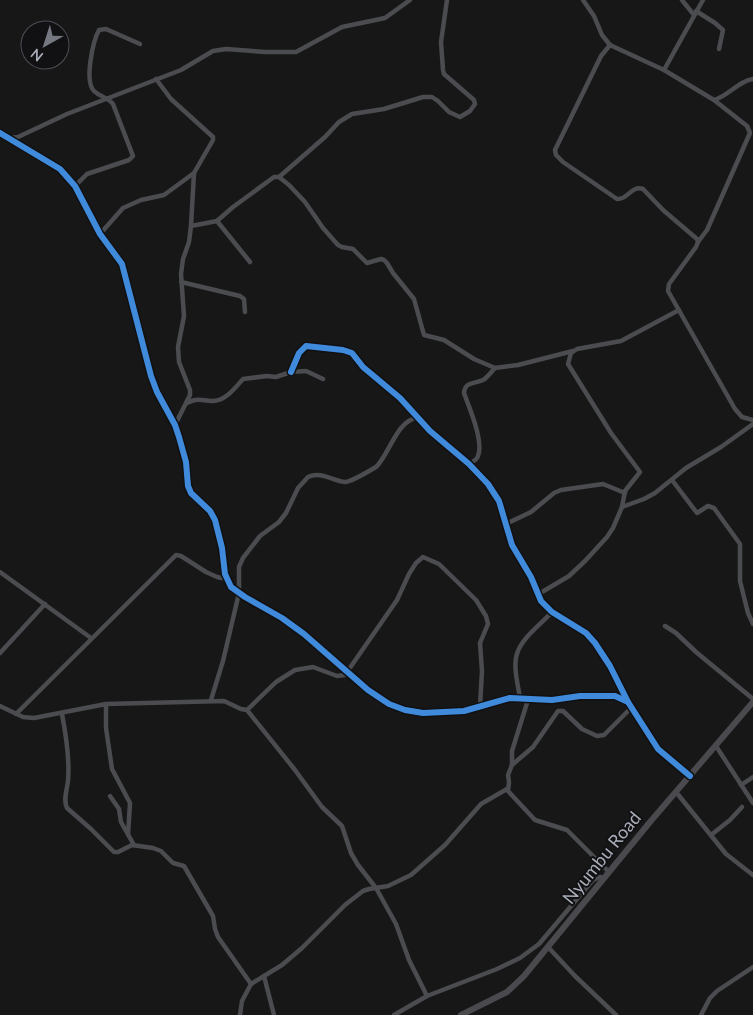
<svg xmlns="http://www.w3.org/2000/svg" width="753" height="1015" viewBox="0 0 753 1015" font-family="Lato,sans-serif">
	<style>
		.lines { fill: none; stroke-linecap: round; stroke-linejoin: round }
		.street { stroke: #4b4c50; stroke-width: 4.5 }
		.secondary { stroke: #4a4a4e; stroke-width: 6 }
		.cycleway-casing { stroke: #111113; stroke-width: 9 }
		.cycleway { stroke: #408adc; stroke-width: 6 }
		.labels { text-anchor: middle; stroke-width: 4; stroke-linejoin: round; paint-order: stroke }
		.street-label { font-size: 18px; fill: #a8adb8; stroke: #111113 }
	</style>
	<rect width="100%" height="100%" fill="#171717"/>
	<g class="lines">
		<g class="street">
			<path d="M583 0 594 16 602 35 610 45 664 70 714 100C729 96 738 81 753 79"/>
			<path d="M682 0 694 15"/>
			<path d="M696 11 715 23 723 30 719 49"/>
			<path d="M610 45 601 56 555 150 556 155 563 162 617 199C628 200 631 185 643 189L663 210 697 239 698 242 696 247 669 284 668 291 735 409 742 417 753 420"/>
			<path d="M664 70 703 0"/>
			<path d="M156 79 171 99 213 137V140L194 173 191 226 189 242 183 259 181 274 184 316 178 347 179 362 190 390V395L175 425"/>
			<path d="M0 133 60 169 75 186 100 234 122 264 151 376 157 392 175 425 179 437 186 462 188 486 191 493 210 511 215 520 222 548 225 574 231 587 245 597 282 618 304 634 368 690 389 704 405 710 423 713 464 711 510 698 552 700 580 696H615L628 702 658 749 690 776"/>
			<path d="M9 138 18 137 67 114 181 70 213 51 226 49 265 52H296L342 27 385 18 410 0"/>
			<path d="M279 177 325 137 339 122 352 114 384 109 423 97H432L438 101 449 112 460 117 470 111 475 104 474 100 444 74 443 70 441 42 447 0"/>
			<path d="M75 186 87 174 129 160 133 156 113 104C108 97 100 97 94 91 84 81 93 41 99 30L106 29 140 44"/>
			<path d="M217 221 250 262"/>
			<path d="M191 226 217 221 233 207 274 177H279L289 185 305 202 323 228 338 245 342 247 353 249 367 263 381 259 384 260 387 263 393 273 414 299 424 335 444 340 474 359 495 368"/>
			<path d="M100 234 123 208 141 200 164 195 194 173"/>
			<path d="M698 242 707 230 750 133 747 126 714 100"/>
			<path d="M181 282 240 296 244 299 245 312"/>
			<path d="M291 372 299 353 306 346 343 350 352 353 363 367 400 398 430 431 469 464 488 484 499 501 512 545 531 577 541 601 552 612 586 633 595 643 610 666 628 701"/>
			<path d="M187 403C196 398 202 400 211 401 225 402 235 388 243 379L267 376 276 377 291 372 306 371 323 379"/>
			<path d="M469 464C472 462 477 460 478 456 484 441 469 407 464 393 465 381 475 384 483 380 488 377 491 372 495 368L518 365 573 351"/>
			<path d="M672 480 697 513 708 506 714 508 740 544V581L748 613 753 624"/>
			<path d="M622 507 644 499 655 493 686 468 721 447 753 424"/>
			<path d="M506 524 531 512 554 493 561 490 603 484 625 493"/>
			<path d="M0 572 91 638"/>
			<path d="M537 595 569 576 585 561 607 537 613 528 622 507 625 491 640 472 611 433 568 364 571 353 577 349 621 341 679 310"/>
			<path d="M665 626 676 633 696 652 753 699"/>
			<path d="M0 653 45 604"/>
			<path d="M520 698C518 684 512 665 518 651 524 636 541 624 552 612"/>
			<path d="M527 698V703L512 751V765L508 775 509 782 508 791 535 820 567 830 609 872"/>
			<path d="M211 700 223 661 239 593V567L243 558 260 536 279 522 286 513 298 488 308 477C321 471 333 481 345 482 350 482 371 470 376 467 389 455 397 420 417 418"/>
			<path d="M106 704V728L112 769 130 803 128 835"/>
			<path d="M0 706 23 717 34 718 106 704 224 701 241 709 247 710 276 682 295 670 313 667 337 676 345 675 397 600 409 574 416 563 423 557 439 564 476 600 486 616 488 624 480 643 482 671 480 706"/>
			<path d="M247 710 295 770 322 807 342 826 351 853 358 865 376 888 396 924 409 960 427 996"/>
			<path d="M16 714 176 555 181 556 206 572 217 577 227 579"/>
			<path d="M62 714C66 735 70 759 68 781 67 790 63 800 67 808L91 829 114 852H118L132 845 153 848 161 851 173 863 184 866 213 916 215 929 218 937 251 984"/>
			<path d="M716 746 753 803"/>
			<path d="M512 765 533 747 558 711H563L582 729 597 736 604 735 632 707"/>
			<path d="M741 785 753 777"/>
			<path d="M676 792 726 854 753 875"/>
			<path d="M110 796 119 809 121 822 134 845"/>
			<path d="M711 835 730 820 742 807"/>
			<path d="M548 947 575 976 616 1015"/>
			<path d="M264 976 274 1015"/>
			<path d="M240 1015 242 1001 251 984 282 965 302 948 345 905 363 891 369 889 388 886 411 875 445 845 481 804 507 789"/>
			<path d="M394 1015 427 996 497 969 520 958 539 944 593 880 600 877 605 878"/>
			<path d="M701 1015 710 998 717 991 753 967"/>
		</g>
		<path class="secondary" d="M461 1015 507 992 524 976 650 822 753 702"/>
		<g class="cycleway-casing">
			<g id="cycleway">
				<path d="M0 133 60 169 75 186 100 234 122 264 151 376 157 392 175 425 179 437 186 462 188 486 191 493 210 511 215 520 222 548 225 574 231 587 245 597 282 618 304 634 368 690 389 704 405 710 423 713 464 711 510 698 552 700 580 696H615L628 702 658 749 690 776"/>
				<path d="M291 372 299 353 306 346 343 350 352 353 363 367 400 398 430 431 469 464 488 484 499 501 512 545 531 577 541 601 552 612 586 633 595 643 610 666 628 702"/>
			</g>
		</g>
		<use href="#cycleway" class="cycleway"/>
	</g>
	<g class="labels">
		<g class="street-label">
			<text transform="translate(602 858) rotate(-51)" y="6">Nyumbu Road</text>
		</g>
	</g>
	<g transform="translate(45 45) rotate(219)"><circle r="24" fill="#111113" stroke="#4d4f55"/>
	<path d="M0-4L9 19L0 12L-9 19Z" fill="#757880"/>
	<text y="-8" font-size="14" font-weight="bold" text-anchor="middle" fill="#a8adb8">N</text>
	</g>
</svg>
